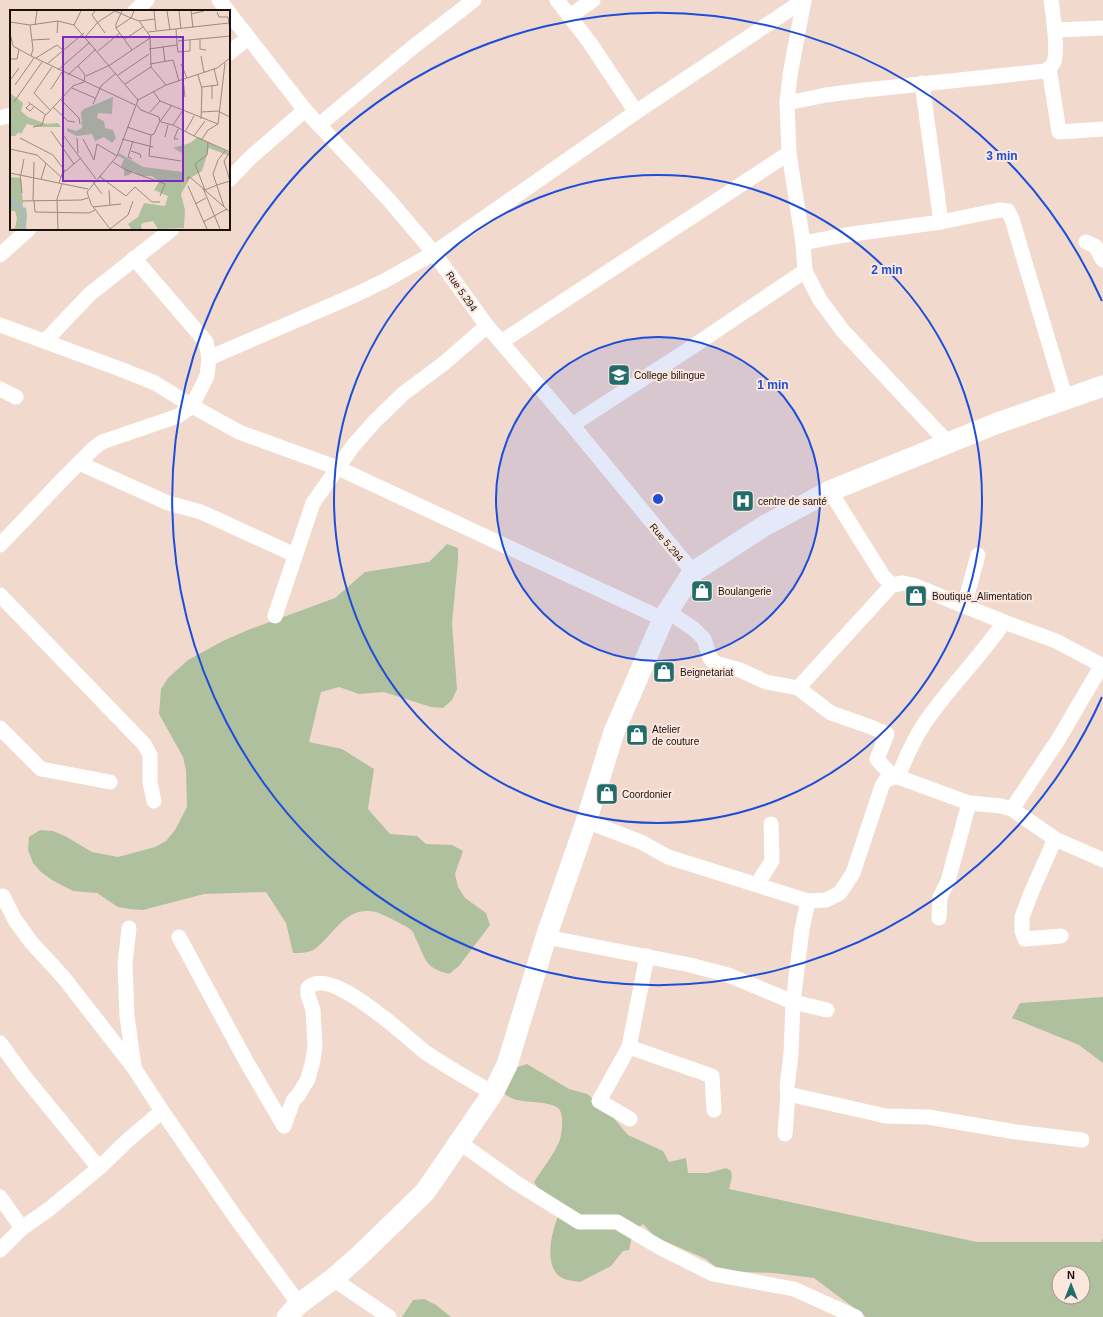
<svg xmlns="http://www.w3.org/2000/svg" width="1103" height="1317" viewBox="0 0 1103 1317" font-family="Helvetica,sans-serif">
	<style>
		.green { fill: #afc09f; fill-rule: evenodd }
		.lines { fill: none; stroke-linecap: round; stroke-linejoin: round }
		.street { stroke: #fff; stroke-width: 15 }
		.secondary { stroke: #fff; stroke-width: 21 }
		.ring { fill: none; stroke: #1d4ed8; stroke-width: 2 }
		.labels { text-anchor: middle; stroke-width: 4; stroke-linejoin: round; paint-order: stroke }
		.street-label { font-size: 10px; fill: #1a110e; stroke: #fbe7de }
		.poi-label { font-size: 10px; fill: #1a110e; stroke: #fbe7de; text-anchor: start }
		.inset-river { fill: none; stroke: #9fb7e1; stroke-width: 2 }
		.inset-road { fill: none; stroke: #9c8981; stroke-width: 1 }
		.view { fill: #7b2cbf; fill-opacity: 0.15; stroke: #7b2cbf; stroke-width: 2 }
		.inset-edge { fill: none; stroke: #1a110e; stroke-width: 2 }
		.centre { fill: #1d4ed8; stroke: #fbe7de; stroke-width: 2 }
		.ring-label { font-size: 12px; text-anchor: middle; font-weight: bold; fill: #1d4ed8; stroke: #fbe7de; stroke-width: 4; stroke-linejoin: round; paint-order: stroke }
	</style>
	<rect width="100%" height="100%" fill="#f2d9ce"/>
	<g class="green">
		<path d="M447 544 458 548V560L452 623 457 689 452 700 443 708 431 707 384 692 359 694 339 687 321 692 309 742 342 749 374 769 368 809 390 834 417 836 426 844 452 845 463 851 455 874 458 887 465 898 486 913 490 925 459 966 449 974C426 968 426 961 417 941 415 938 414 932 411 930 409 927 380 913 376 912 346 905 335 933 316 948 310 953 301 953 293 953L286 923 266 892 204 894 143 910 129 909 118 907 97 893 73 891 52 880 41 872 33 863 28 850 29 837 40 830 53 831 65 836 92 852 118 857 155 847 166 841 175 830 187 807 186 770 183 757 159 714 161 689 168 678 188 660 223 641 248 630 335 598 365 572 429 562Z"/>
		<path d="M1103 997V1063L1079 1045 1012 1018 1020 1003Z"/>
		<path d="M527 1064 569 1089 587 1094 607 1110 628 1135 663 1151 669 1162 686 1158 688 1173H708L726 1168 731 1171 732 1177 729 1189 977 1242H1101L1103 1238V1317H866L814 1278 774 1273 720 1271 706 1259 655 1237 643 1224 633 1232 629 1250 623 1251 611 1266 580 1282C573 1281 562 1280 557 1274 543 1258 554 1225 561 1208L541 1193 534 1182C542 1169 553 1156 559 1142 562 1136 564 1114 559 1109 553 1103 541 1103 533 1102 522 1101 512 1101 504 1093L515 1068ZM1059 1273H1083V1297H1059Z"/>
		<path d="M424 1299 436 1305 451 1317H402L413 1300Z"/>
	</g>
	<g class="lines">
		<g class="street">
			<path d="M219 0 228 11"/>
			<path d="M557 0 590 43 636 112"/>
			<path d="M804 0 790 75 787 103 789 153 803 243 805 271 820 300 843 331 947 442"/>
			<path d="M135 11 147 0"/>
			<path d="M229 13 305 110 389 200 434 253 487 326 501 342 572 425 693 572"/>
			<path d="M570 16 593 0"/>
			<path d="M1055 30 1103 28"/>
			<path d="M229 53 248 38"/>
			<path d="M1049 68 1059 132 1103 129"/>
			<path d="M922 83 941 222"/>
			<path d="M787 103 826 95 865 90 1045 71C1048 69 1052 66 1054 62 1058 51 1053 14 1051 0"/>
			<path d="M0 118 11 115"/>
			<path d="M319 125 413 47 474 0"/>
			<path d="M229 180 251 157 305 110"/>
			<path d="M1086 242 1095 246 1103 260"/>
			<path d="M803 243 845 235 941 222 1000 210 1008 211 1012 219 1066 400"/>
			<path d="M0 255 29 229"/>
			<path d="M0 325 120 369 155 383 192 406 239 432 338 468 663 619"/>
			<path d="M45 341 90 294 172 229"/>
			<path d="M501 342 789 153"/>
			<path d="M209 358 355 295 386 280 434 253 636 112 804 0"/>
			<path d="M0 389 16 397"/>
			<path d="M572 425 686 351 805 271"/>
			<path d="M79 463 168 503 201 512 295 555"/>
			<path d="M830 491 883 576 892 585 903 583 913 585 1004 622 1056 641 1103 666"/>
			<path d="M0 545 64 478 94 448 102 442 178 416 192 406 207 376 209 358 206 342 134 258"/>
			<path d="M0 595 144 744 150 755V782L154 801"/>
			<path d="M964 606 978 555"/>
			<path d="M667 611 694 629 704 639 710 658 715 663 740 670 766 682 798 688 831 713 871 727 887 734 877 759 893 777"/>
			<path d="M275 616 313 503 353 446 375 421 404 393 443 364 487 326"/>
			<path d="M798 688 892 585"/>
			<path d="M0 728 41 769 110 782"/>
			<path d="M898 777C905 759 913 741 924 724 948 688 980 658 1004 622"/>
			<path d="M1012 809 1055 839 1103 860"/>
			<path d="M585 825 594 824 641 842 668 857 808 901 826 900 840 893 853 873 882 786 885 781 893 777H898L969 803 1001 806 1012 809 1058 740 1102 665"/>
			<path d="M1055 839 1031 893 1022 917V931L1025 939 1061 936"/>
			<path d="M757 884 772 861 771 824"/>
			<path d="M3 896 15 920 31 942 64 978 134 1068 162 1111 236 1218 299 1304"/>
			<path d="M808 901 802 929 793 1002 791 1054 787 1087 788 1094 886 1116 928 1117 1016 1132 1082 1140"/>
			<path d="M939 918 940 897 948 881 969 803"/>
			<path d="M129 928 125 964 127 1016 134 1067"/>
			<path d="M179 937 246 1061 284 1126 293 1101 299 1094 308 1079 313 1060 315 1046 314 1027 313 1010 308 995V988C330 964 406 1037 425 1052 447 1067 470 1080 493 1093"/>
			<path d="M546 937 690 965 728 975 793 1002 827 1010"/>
			<path d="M0 1043 24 1076 99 1168"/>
			<path d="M629 1047 712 1076 714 1110"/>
			<path d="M630 1119 599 1101 629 1047 647 956"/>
			<path d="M785 1134 788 1094"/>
			<path d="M459 1142 515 1182 579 1222H617L661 1248 713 1274 794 1289 856 1317"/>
			<path d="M0 1197 22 1228"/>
			<path d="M0 1250 22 1228 48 1210 99 1168 128 1140 162 1111"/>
			<path d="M333 1279 389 1317"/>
		</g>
		<path class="secondary" d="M287 1317 299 1304 333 1279 358 1257 425 1192 493 1093 507 1065 546 937 585 825 614 732 663 619 693 572 764 526 830 491 995 424 1103 386"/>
	</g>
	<circle cx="658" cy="499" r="162" fill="#1d4ed8" fill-opacity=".12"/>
	<g class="ring">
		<circle cx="658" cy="499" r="162"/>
		<circle cx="658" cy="499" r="324"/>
		<path d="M1102 697A486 486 0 1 1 1102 301"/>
	</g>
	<defs>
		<g id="school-square" transform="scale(1.15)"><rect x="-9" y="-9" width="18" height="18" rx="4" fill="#226d6a" stroke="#fbe7de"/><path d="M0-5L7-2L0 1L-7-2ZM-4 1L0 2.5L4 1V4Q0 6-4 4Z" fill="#fff"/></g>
		<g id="hospital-square" transform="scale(1.15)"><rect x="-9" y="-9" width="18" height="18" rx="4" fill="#226d6a" stroke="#fbe7de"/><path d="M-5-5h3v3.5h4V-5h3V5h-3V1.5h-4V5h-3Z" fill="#fff"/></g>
		<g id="shop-square" transform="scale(1.15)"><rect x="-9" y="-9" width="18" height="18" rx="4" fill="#226d6a" stroke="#fbe7de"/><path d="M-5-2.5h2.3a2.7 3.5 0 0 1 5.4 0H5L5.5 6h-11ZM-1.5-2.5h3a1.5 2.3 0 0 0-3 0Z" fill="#fff"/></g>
	</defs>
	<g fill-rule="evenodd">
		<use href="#school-square" x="619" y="375"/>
		<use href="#hospital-square" x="743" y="501"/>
		<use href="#shop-square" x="702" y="591"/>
		<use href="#shop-square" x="916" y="596"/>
		<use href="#shop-square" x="664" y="672"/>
		<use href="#shop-square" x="637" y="735"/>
		<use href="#shop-square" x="607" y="794"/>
	</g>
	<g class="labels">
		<g class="street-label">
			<text transform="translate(462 291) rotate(55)" y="4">Rue 5.294</text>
			<text transform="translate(667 542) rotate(50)" y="4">Rue 5.294</text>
		</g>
		<g class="poi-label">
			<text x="634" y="379">College bilingue</text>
			<text x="758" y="505">centre de santé</text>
			<text x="718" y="595">Boulangerie</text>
			<text x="932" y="600">Boutique_Alimentation</text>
			<text x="680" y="676">Beignetariat</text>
			<text x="652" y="733">Atelier<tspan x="652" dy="12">de couture</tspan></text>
			<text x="622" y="798">Coordonier</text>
		</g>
	</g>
	<g transform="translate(10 10)">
		<rect width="220" height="220" fill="#f2d9ce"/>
		<path d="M0 83 13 93 11 101 18 107 36 114 48 113 51 117H30L17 114 11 124 9 122 5 126H0ZM103 87 102 104 88 103 87 108 94 111 95 118 103 120 106 128 102 133 94 127 85 131 82 124 67 126 57 121V118L66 121 72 118 71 102 74 99ZM188 127 220 143V146L199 138 192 161 180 168 171 184 175 200 174 218 148 219 143 211 133 213 131 215 132 219H121L118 214 128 207 134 193 155 196 158 186 144 180 149 172 142 166H131L123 161 119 165 114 166V159L111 156 114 149 108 146 109 143 133 157 173 162 174 144 163 138 180 133ZM0 167 11 168 13 197 16 198 17 204 16 219H1L5 218 7 208 5 201H0Z" fill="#afc09f"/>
		<path class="inset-river" d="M0 190 11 198 14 205 13 219"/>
		<path class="inset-road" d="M85 1 82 5 95 23M124 1 121 8 129 11 140 26 141 57 156 75M144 1 146 20M157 1 160 20M169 1 171 19M181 1 183 18M207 2 209 7H218L220 20M181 4 194 1M129 11 145 9M0 12 20 15 48 11 64 15 128 90M25 15 27 1M64 15 71 1M106 18V14L112 1M138 22 219 13M47 23 48 11M76 26 88 12 105 1 121 8 106 18 122 40M1 27 3 36 21 46 23 39 20 15M115 29 133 17M190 29V39L196 40M22 30 40 29M168 31 220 26M167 35 168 42 180 41V30M153 36 155 52M139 39 167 35 166 19M88 41 110 23M21 46 125 95M191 46 194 63M26 48 47 35 53 40M0 49H7L9 39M37 54 74 23M140 54 163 50 169 71M171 54 177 68M48 60 80 32M58 65 86 39M108 65 139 44M188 65 192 79 191 109M76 66 100 55 140 28M1 69 9 58M173 69 175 87M115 74 141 57M5 75 24 48M192 77 208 75 204 59M62 78 85 88M41 79 52 62M143 81 150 91 208 114M50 89 69 108 70 114M202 89V75M4 92 32 52M18 92 36 105 63 76 74 72 75 65 68 56M20 94 16 98 20 101 24 97M83 94 91 76 106 63M126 94 131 100 149 107 150 112M162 95 149 113 144 124 141 125 139 146 171 151M43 97 58 111 65 112M40 100 24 83 42 57M140 102 150 91M191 102 208 101 220 107M151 112 163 115 173 100M163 115 184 126 195 111M23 117 32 115 35 105M117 117 141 125M168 119 164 129H168M41 121 64 154M175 122 184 106M53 125 86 169M184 126 220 142M155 127 158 115M10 128 43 145 55 161M67 128 68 143M73 129 84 150 87 134 107 146M112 129 143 137M192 129 198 120 208 114 215 53M198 132 197 145 185 154 195 180 207 175M0 139 27 145 51 167M121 141 130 144 131 148M220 142 214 151 220 171M122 149 118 147 123 131M103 152 116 160 155 174 150 186M0 163 78 179M10 164 12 183M11 164 14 149M89 166 116 186 125 177 142 192H150M31 169 36 153M177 171 178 167 181 168 220 202M83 172 92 184M49 173 52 164 71 148M207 175 220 171M178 176 197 219M193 178 210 219M99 180 100 195M23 190 24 152M24 190 25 202 79 203 85 200M12 191 71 190 78 188M185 194 196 188M83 197 111 194M214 197 203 164 208 150 215 141M193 212 217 199M48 219 47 189 52 174M100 219 81 194 77 182 107 146 128 90 156 75 207 58 220 48M100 219 118 205 123 191"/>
		<path class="view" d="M53 27H173V171H53Z"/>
		<rect width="220" height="220" class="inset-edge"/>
	</g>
	<circle cx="658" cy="499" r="6" class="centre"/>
	<g class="ring-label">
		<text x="1002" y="160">3 min</text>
		<text x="887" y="274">2 min</text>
		<text x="773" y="389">1 min</text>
	</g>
	<g transform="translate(1071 1285)"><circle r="19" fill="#fbe7de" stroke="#a1918b"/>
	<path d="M0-3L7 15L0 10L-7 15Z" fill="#226d6a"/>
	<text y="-6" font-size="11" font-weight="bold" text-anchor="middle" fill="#1a110e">N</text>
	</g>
</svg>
